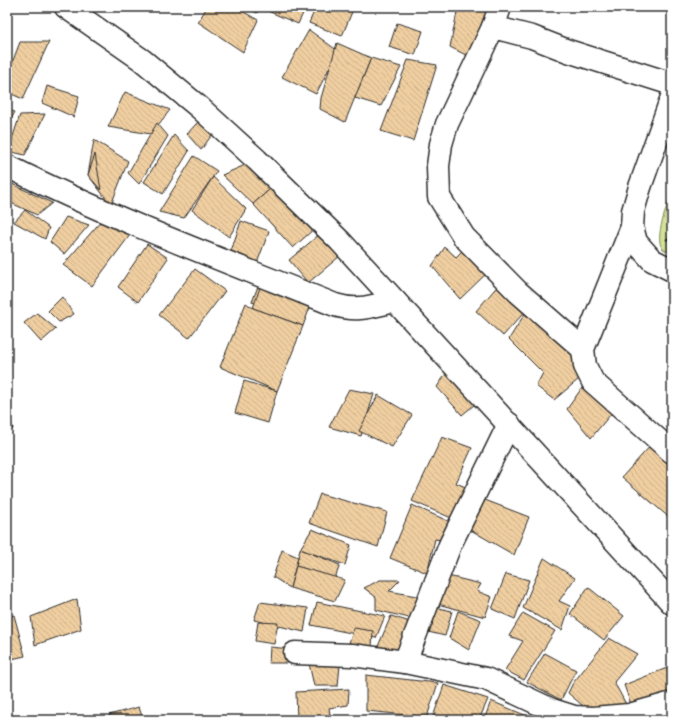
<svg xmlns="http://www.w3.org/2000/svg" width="679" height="727" viewBox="0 0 679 727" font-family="'Architects Daughter',sans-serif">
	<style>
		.park { fill: #d3e295; stroke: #7f8660 }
		.building { fill: url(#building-back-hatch); stroke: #2b2b2b }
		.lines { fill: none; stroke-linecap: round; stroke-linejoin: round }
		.minor-casing { stroke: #2b2b2b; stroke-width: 25 }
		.path { stroke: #2b2b2b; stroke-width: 2.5; stroke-dasharray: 4 3; stroke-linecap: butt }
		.minor { stroke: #fff; stroke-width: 22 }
	</style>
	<defs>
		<pattern id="building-back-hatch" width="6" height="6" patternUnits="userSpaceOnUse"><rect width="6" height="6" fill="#efcea0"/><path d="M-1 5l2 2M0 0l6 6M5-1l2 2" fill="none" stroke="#cdb18a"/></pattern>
	</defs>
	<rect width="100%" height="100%" fill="#fff"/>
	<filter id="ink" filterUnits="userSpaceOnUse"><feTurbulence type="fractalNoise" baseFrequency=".025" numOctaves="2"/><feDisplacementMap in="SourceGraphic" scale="8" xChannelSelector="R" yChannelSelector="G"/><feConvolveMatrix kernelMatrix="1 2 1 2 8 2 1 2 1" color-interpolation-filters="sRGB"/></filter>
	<g filter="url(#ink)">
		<path class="park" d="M672 192V252C669 252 666 251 663 249 653 239 668 204 672 192Z"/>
		<g class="building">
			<path d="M207 7H235L258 20 243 52 198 22Z"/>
			<path d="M246 7H260L257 13Z"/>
			<path d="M270 7H306L298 24 268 11Z"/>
			<path d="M316 7H354L342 36 309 23Z"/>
			<path d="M458 7H490L472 58 450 47Z"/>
			<path d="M397 23 423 31 415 55 389 47Z"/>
			<path d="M309 30 338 51 316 94 282 77Z"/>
			<path d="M20 42H49L23 99 7 92V76Z"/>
			<path d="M337 43 371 58 345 122 320 109 321 98Z"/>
			<path d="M371 58 401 67 381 106 355 98Z"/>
			<path d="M408 60 437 65 413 141 381 131Z"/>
			<path d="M47 86 79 96 74 117 42 103Z"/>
			<path d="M125 92 170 110 151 134 108 127Z"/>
			<path d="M7 110 15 112 7 126Z"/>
			<path d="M206 113 214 132 201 150 187 134Z"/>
			<path d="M45 114 25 155 8 151 20 115Z"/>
			<path d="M157 123 168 136 139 184 128 173Z"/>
			<path d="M174 135 189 151 163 194 144 182Z"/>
			<path d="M94 140 128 161 111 205 88 175Z"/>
			<path d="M95 154 101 190 88 175Z"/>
			<path d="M194 156 217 171 184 218 159 212Z"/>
			<path d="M257 160 277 183 253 204 222 175Z"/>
			<path d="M213 177 246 209 229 237 192 210Z"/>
			<path d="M10 183 52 203 37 215 7 201V189Z"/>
			<path d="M277 183 316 227 293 248 253 204Z"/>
			<path d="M25 210 49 228 45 239 14 222Z"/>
			<path d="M109 212 133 231 92 286 63 265Z"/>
			<path d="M66 217 89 225 64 254 50 242Z"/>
			<path d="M241 221 269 231 256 266 229 257Z"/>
			<path d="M321 233 340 256 308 283 289 260Z"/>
			<path d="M147 244 168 258 138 302 118 287Z"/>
			<path d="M445 247 456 257 465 248 489 271 460 299 432 266Z"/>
			<path d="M195 269 225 291 189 338 159 315Z"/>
			<path d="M263 273 306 289 296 316 252 302Z"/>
			<path d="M265 273 316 291 303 326 253 308Z"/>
			<path d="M501 282 529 307 503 336 476 311Z"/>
			<path d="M62 297 74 314 59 322 48 311Z"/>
			<path d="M246 303 253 308 303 326 277 391 220 367Z"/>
			<path d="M529 307 574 356 579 379 554 400 536 386 543 373 509 339Z"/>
			<path d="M37 313 56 329 41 342 24 323Z"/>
			<path d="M450 367 480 400 462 415 437 387Z"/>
			<path d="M244 381 277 391 268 423 235 413Z"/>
			<path d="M584 385 615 409 591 438 567 409Z"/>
			<path d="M349 389 374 394 361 436 329 427Z"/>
			<path d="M378 395 412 415 392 447 359 431Z"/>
			<path d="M7 408 13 429 7 431Z"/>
			<path d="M442 437 472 448 456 483 473 490 456 520 412 501Z"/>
			<path d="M653 443 672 460V520L622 477Z"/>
			<path d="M320 494 387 512 378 547 309 523Z"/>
			<path d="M485 500 529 517 514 555 469 529Z"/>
			<path d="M412 505 457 525 447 541 435 539 427 573 390 558Z"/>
			<path d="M312 529 351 545 345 565 300 549Z"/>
			<path d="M300 549 340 565 335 578 296 566Z"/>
			<path d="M282 550 298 557 290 588 273 577Z"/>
			<path d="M544 558 575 578 559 601 570 606 562 630 523 608Z"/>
			<path d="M296 566 345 580 335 601 290 588Z"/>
			<path d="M506 574 529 580 515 619 492 609Z"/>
			<path d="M444 575 481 584 477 591 492 597 485 617 434 603Z"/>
			<path d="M380 580H400L389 591 427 598 426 622 376 610V597L364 588Z"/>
			<path d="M588 587 624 616 604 640 570 614Z"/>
			<path d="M77 599 81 629 35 645 31 617Z"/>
			<path d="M260 602 308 608 304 632 254 620Z"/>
			<path d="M317 602 385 616 376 638 311 625Z"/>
			<path d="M430 606 452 611 445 636 424 631Z"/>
			<path d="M458 611 481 620 469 650 449 638Z"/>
			<path d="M523 613 555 631 524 680 505 670 523 641 509 636Z"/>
			<path d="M14 615 25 656 7 660V617Z"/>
			<path d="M391 616 410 622 403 662 373 658Z"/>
			<path d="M258 622 278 623 274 644 255 641Z"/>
			<path d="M354 628 373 631 372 647 349 643Z"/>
			<path d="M609 638 637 654 614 682 627 706 589 711 568 693 573 683Z"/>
			<path d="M270 647 291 649 293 663H269Z"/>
			<path d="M545 653 576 670 561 700 527 682Z"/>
			<path d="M308 659 340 665 338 686H314Z"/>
			<path d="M672 666V692L633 710 624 685Z"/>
			<path d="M366 675 438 683 427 717 366 711Z"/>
			<path d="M444 685 488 699 479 720H432Z"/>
			<path d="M349 689 348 705 329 708 331 720H297L296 692Z"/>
			<path d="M491 701 527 716 525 720H484Z"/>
			<path d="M139 707 143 720H111L109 715Z"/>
			<path d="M47 716 48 720H20Z"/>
		</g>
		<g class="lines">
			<g class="minor-casing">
				<g id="minor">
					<path d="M66 7 142 60 200 108 257 160 340 241 672 603"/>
					<path d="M500 7 493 27 532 37 568 51 672 84"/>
					<path d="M493 27 447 124 441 144 438 166 439 197 464 237 518 292 583 349"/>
					<path d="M672 97 640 187 633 211 632 227 636 242 652 260 672 270"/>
					<path d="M7 166C113 219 225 261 335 305 358 312 372 306 395 301"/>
					<path d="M632 227 583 349 585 366 593 382 672 452"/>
					<path d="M295 653 352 655 405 662 486 679 552 710 574 717 593 718 629 715 672 703"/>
					<path d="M405 662 450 545 509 424"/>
				</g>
			</g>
			<path class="path" d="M666 240 672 237"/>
			<use href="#minor" class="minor"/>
		</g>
	</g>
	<rect width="679" height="727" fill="none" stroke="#fff" stroke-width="24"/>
	<rect x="12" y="12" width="655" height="703" fill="none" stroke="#2b2b2b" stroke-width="1.5" filter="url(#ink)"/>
</svg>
